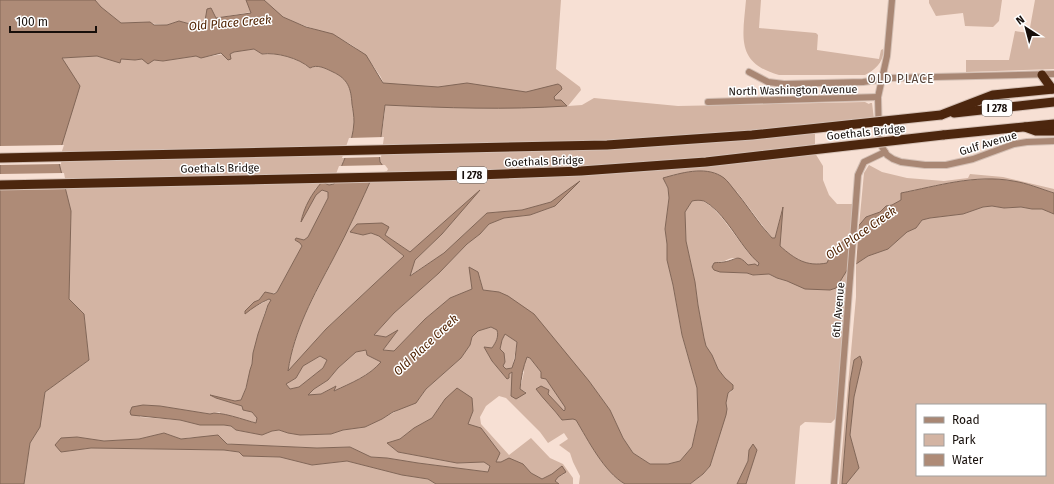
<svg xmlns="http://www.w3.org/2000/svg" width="1054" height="484" viewBox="0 0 1054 484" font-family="'Fira Sans',sans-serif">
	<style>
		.green { fill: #d3b4a3; fill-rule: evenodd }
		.water { fill: #ae8b77; stroke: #816657; fill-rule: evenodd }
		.pier { fill: #f7e0d4 }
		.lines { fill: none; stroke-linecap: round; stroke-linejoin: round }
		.minor-casing { stroke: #d3bfb4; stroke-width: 8 }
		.highway-casing { stroke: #d3bfb4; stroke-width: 11 }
		.minor { stroke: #a98774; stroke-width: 6 }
		.highway { stroke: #4c260e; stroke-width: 9 }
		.highway-bridge-casing { stroke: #d3bfb4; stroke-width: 11; stroke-linecap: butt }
		.highway-bridge { stroke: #4c260e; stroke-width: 9 }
		.labels { text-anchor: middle; stroke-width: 3; stroke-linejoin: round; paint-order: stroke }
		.shield { fill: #fff; stroke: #5d5754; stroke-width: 1 }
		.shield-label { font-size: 10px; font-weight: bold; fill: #170f0b }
		.street-label { font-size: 11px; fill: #170f0b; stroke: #fff }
		.water-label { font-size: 12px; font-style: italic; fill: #512302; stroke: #fff }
		.neighbourhood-label { font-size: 12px; letter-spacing: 1px; fill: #56443a; stroke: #fff }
	</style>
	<rect width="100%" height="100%" fill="#f7e0d4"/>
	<g class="green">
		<path d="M95 0H246L251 12 216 18 211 9 205 21 199 24H190L179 21 167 25 135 22 121 23 101 7Z"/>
		<path d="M264 0H561L556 69 580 87 581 90 568 106 582 105 594 98 678 106 865 102 869 104 870 103H872L874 119 815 124V153L823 166V180L829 195 837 204H853L851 235 832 251 827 263C806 267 795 259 780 246L782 209 775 238H772L737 192 679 174 672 176 665 183 668 188 669 198 665 229 667 244V260L673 285 682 336 697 388 698 420 692 447 680 461 668 464H650L633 453 623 438 610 410 589 381 499 292 483 290 480 278 470 267 472 289 450 298 425 319 394 351 383 350 397 331 386 337 374 335 394 313 439 273 467 244 480 234 489 224 504 218 530 215 555 206 577 184 551 202 522 210 487 213 444 253 409 276 415 260 442 234 477 193 410 252 385 235 357 224 350 232 363 235 371 233 379 236 404 256 326 329 288 372C294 329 314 297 333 259 350 227 363 194 380 162 378 136 390 109 383 83 382 77 377 72 374 67 352 34 317 33 285 18 277 14 270 6 264 0Z"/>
		<path d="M746 0H761L759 28 816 33 818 35 817 50 879 59 881 50 883 49C885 61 875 70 865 75H779C735 63 743 36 746 0Z"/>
		<path d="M929 0H1002L999 21 993 27 965 26 963 13 936 16 929 3Z"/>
		<path d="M1035 0H1054V69L966 72V60H1009L1015 31 1029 33Z"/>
		<path d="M254 49 262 54C276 52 299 58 310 68 318 64 325 68 333 72 348 79 351 88 352 104 353 110 354 116 354 122 353 144 342 164 334 184L316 188 303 213 302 220 316 195 322 190 328 192V198L308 237 304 240 296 238 295 240 300 243 302 246 277 292 262 296 259 300 254 302 255 306 259 305 270 299 271 301C265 308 263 318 261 327 254 351 251 377 241 400L235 401 212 396 216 398 242 406 243 410 252 412 258 418 256 423 226 416 219 412 211 414 160 406 143 405 140 417 180 420 200 425H224L231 426 236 430 262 435 272 431 279 430 288 433 318 435 331 434 343 430 365 427 382 419 420 398 426 389 461 358 470 345 472 337 478 331 491 327 497 329C499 337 496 342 492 348L484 347 492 361 507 379 512 368 506 369C497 359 499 344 505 334L517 342C516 350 514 357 513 365 512 371 513 378 511 385L519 397 526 392 520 389 524 372 523 366 527 357 530 358C543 374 554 391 566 407L565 410 564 411C552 400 553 396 537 389 544 400 554 409 562 420L573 418 576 420C588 440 604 472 625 484H579L580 476 573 462 570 453 559 445 568 439 564 433 548 443 540 432 506 398 499 396 486 406 480 417 481 424 509 455 531 438 550 458 563 464 573 478V484H559L554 481 558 477 564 474H552L542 479 531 473 523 464 501 462 495 463 467 424 473 411 445 399 432 418 414 428 400 439 387 443 398 452 457 463 484 462 490 466 488 472 418 463 387 458 371 457 350 447 317 448 237 445 193 437 181 439 164 433 139 439 104 441 77 437 61 452 91 448 224 450 239 452 243 456 280 457 312 465 347 461 402 475 428 479 436 484H24L30 443 40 427 45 392 89 360 84 314 69 299 71 211 59 163 62 58 97 56 120 62V59L135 60 142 59 163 61 196 56C205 59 219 53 230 54L234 52Z"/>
		<path d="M869 165 882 172 907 178 944 181 968 178 970 174 1003 177 1054 189V193C1041 189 1027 183 1013 181 976 174 937 186 901 193V200L892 205 886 206 880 212 866 217 859 226 864 173Z"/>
		<path d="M696 200 703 201 712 207 723 219 747 251 759 263 758 266 748 265C745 262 738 258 733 258 728 258 726 262 718 262L720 272 747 273 753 275 769 274 777 278 793 283 836 288 849 267 836 418 831 423 805 422 800 426 795 484H746L757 450H749L748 461 737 484H690L703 474 710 466 727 409 726 403 728 393 731 392 733 385 725 378 718 369 712 355 706 346 704 338 698 305 695 282 686 241 685 212 692 201Z"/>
		<path d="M992 206 1004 208 1021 207 1032 209H1042L1054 214V484H846L859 468 850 435 854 397 862 362 854 360 850 382 842 484H839L856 297V264L868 256 888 249 907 232 916 228 922 220 930 218 963 214 983 207ZM917 405H1045V475H917Z"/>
		<path d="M366 350 367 355 381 362C368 376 350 383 334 391L335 386 321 394 307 396 314 389 328 380 338 368 356 352Z"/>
		<path d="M320 356 327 360 323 368 299 387 290 389 286 384 296 378 303 366Z"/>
	</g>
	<g class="water">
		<path d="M0 0H95L101 7 121 23 150 22 154 25H167L179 21 190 24H199L205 21 207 9 211 8 216 18 251 13 246 0H264L283 17 306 27 333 34 366 55 383 83 438 87 467 83 526 92 558 84 561 86 562 89 554 97 555 100H561L567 106C506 110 446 108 385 105L379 153 380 162 386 170 374 173C361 202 348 231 333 259 314 295 294 330 288 371L326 329 404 256 379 236 371 233 363 235 350 232 357 224 382 223 389 227 385 235 410 252 480 190 442 234 415 260 410 276 444 253 487 213 522 210 551 202 580 181 555 206 530 215 504 218 489 224 480 234 467 244 439 273 394 313 374 335 386 337 398 330 383 350 394 351 425 319 450 298 472 289 469 267 478 272 483 290 499 292 508 296 534 314 589 381 610 410 623 438 633 453 650 464H668L680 461 692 447 698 420 697 388 682 335 673 285 667 260V244L665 229 669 198 668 188 663 178C681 173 704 166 721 176 725 178 729 183 732 187 746 203 757 222 772 238H775L783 207 780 246C795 259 806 267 827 263L832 251 851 235 866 217 880 212 886 206 892 205 901 200V193C937 186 976 174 1013 181 1027 183 1041 189 1054 193V214L1042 209H1032L1021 207 1004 208 992 206 983 207 963 214 930 218 922 220 916 228 907 232 888 249 868 256 856 264 849 267 836 288 830 290 805 289 787 281 777 278 769 274 753 275 747 273 720 272 714 270 712 267 714 263C717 262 720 263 724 262 737 260 737 253 748 265L755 264 758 266 759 263C754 259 750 254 746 249 735 235 721 210 704 201 700 200 696 200 692 201L685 212 686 241 695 282 698 305 704 338 706 346 712 355 718 369 725 378 733 385V389L728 393 726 403 727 409 726 415 710 466 703 474 690 484H625C604 472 588 440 576 420L573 419 562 420C554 409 544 400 536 389L541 386 549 390 548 394 564 411 565 410V407L546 379 541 378V372L530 358 527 357C523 367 521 378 520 389L526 393 516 399 511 396 512 372 509 374V378L507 379 492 361 484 347 492 348C496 342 499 337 497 330L491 327 478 331 472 337 470 345 461 358 426 389 416 403 393 412 382 419 365 427 343 430 331 434 300 435 288 433 279 430 272 431 262 435 236 430 231 426 224 425H200L180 420 131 415 130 412 132 407 143 405 160 406 210 414C218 410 247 421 256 423L257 418 252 412 243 410 242 406 216 398 210 395 235 401 241 400 246 388 250 370 252 364 253 353 258 334 268 305 271 300 269 299C260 303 252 308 245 314V311L254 302 259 300 265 292 274 294 277 292 302 246 300 243 295 240 296 238 304 240 308 237 328 198V192L322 190 316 195 301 222C304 207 312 193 322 182L329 185 334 184C342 164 353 144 354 122 354 116 353 110 352 104 351 88 348 79 333 72 325 68 317 64 310 68 299 58 276 52 262 54L254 49 234 52 230 54 231 59 228 60 221 53 201 58 196 56 163 61 154 60 148 64 142 59 135 60 121 59 120 63 97 56 62 58 80 86 60 151 59 163 71 211 69 299 84 314 89 360 45 392 40 427 30 443 24 484H0ZM505 334 517 342 515 359 512 368 506 369 503 366 505 362 504 353 500 349 502 340ZM366 350 367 355 381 362C369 376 351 383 334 391L336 386 321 394 308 395 314 389 328 380 338 368 356 352ZM320 356 327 360 323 368 299 387 290 389 286 384 296 378 303 366Z"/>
		<path d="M860 356 862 362 854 397 850 435 859 468 846 484H842L850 382 854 360Z"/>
		<path d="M457 388 472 398 473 411 468 424 481 428 500 453 496 462H501L509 458 523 464 531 473 542 479 552 474 562 466 566 472 558 477 555 481 559 484H436L428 479 402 475 347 461 312 465 280 457 243 456 239 452 224 450 91 448 61 452 55 445 61 438 77 437 104 441 139 439 164 433 181 439 218 435 227 444 317 448 350 447 371 457 387 458 418 463 488 472 490 466 484 462 457 463 398 452 387 443 400 439 414 428 432 418 445 399Z"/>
		<path d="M753 444 757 450 746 484H737L748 461 749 450Z"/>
	</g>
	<g class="pier">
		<path d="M384 137 381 157 342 158 349 138Z"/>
		<path d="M64 145 62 151 61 164 0 165V146Z"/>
		<path d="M385 165 388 169 387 171 375 175 372 182 330 183 333 182 339 166Z"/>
		<path d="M64 173 67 189 0 190V174Z"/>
		<path d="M859 223 856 267H849L851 232Z"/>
	</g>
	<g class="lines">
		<g class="minor-casing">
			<g id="minor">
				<path d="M892 0 887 56 878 97 879 140 882 147 887 155 893 159 901 162 925 165H946L973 159 1014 144 1027 142 1054 141"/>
				<path d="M749 72 768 82 784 84 863 82 891 78 1054 74"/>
				<path d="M708 102 878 97"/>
				<path d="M834 484 858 175 864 162 885 152"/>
			</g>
		</g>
		<g class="highway-casing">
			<g id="highway">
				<path d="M1042 75 1052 89"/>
				<path d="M954 113 1054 102"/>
				<path d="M941 115 993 95 1054 89"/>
				<path d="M1025 127 1036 131H1054"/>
				<path d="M943 135 1054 124"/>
			</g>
		</g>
		<use href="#minor" class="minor"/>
		<use href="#highway" class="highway"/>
		<g class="highway-bridge-casing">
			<g id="highway-bridge">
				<path d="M0 158 607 145 752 135 941 115"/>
				<path d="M0 185 477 175 581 171 706 162 943 135"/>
			</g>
		</g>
		<use href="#highway-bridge" class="highway-bridge"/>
	</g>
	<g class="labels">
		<g class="shield">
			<rect x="982" y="100" width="30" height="16" rx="3"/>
			<rect x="457" y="167" width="30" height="16" rx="3"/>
		</g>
		<g class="shield-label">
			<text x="997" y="112">I 278</text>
			<text x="472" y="179">I 278</text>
		</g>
		<g class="street-label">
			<text transform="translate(793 90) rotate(-1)" y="4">North Washington Avenue</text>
			<text transform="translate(866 132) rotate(-6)" y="4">Goethals Bridge</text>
			<text transform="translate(988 143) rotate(-17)" y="4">Gulf Avenue</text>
			<text transform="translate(544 161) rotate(-2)" y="4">Goethals Bridge</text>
			<text transform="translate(220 168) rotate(-1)" y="4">Goethals Bridge</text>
			<text transform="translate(838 310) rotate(-85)" y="4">6th Avenue</text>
		</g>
		<g class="water-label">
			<text transform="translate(230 23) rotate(-5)" y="4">Old Place Creek</text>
			<text transform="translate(861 233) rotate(-35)" y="4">Old Place Creek</text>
			<text transform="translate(426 345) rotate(-43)" y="4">Old Place Creek</text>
		</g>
		<g class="neighbourhood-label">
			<text x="901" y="83">OLD PLACE</text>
		</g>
	</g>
	<rect x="916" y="404" width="130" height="72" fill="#ffffff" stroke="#a29f9d"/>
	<rect x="924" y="417" width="20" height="6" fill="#a98774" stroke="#a29f9d"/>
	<text x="952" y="424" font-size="12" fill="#170f0b">Road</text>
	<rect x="924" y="434" width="20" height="12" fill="#d3b4a3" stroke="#a29f9d"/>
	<text x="952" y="444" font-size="12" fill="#170f0b">Park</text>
	<rect x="924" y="454" width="20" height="12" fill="#ae8b77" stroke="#a29f9d"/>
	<text x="952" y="464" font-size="12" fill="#170f0b">Water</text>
	<g transform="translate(1026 28) rotate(324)" stroke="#ffffff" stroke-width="3" paint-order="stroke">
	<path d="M0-3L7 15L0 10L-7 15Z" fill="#170f0b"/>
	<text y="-6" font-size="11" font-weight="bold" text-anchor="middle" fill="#170f0b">N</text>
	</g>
	<path d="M10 26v6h86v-6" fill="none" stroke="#170f0b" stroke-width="2"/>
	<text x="16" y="26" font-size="12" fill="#170f0b" stroke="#ffffff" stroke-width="3" paint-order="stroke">100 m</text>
</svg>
